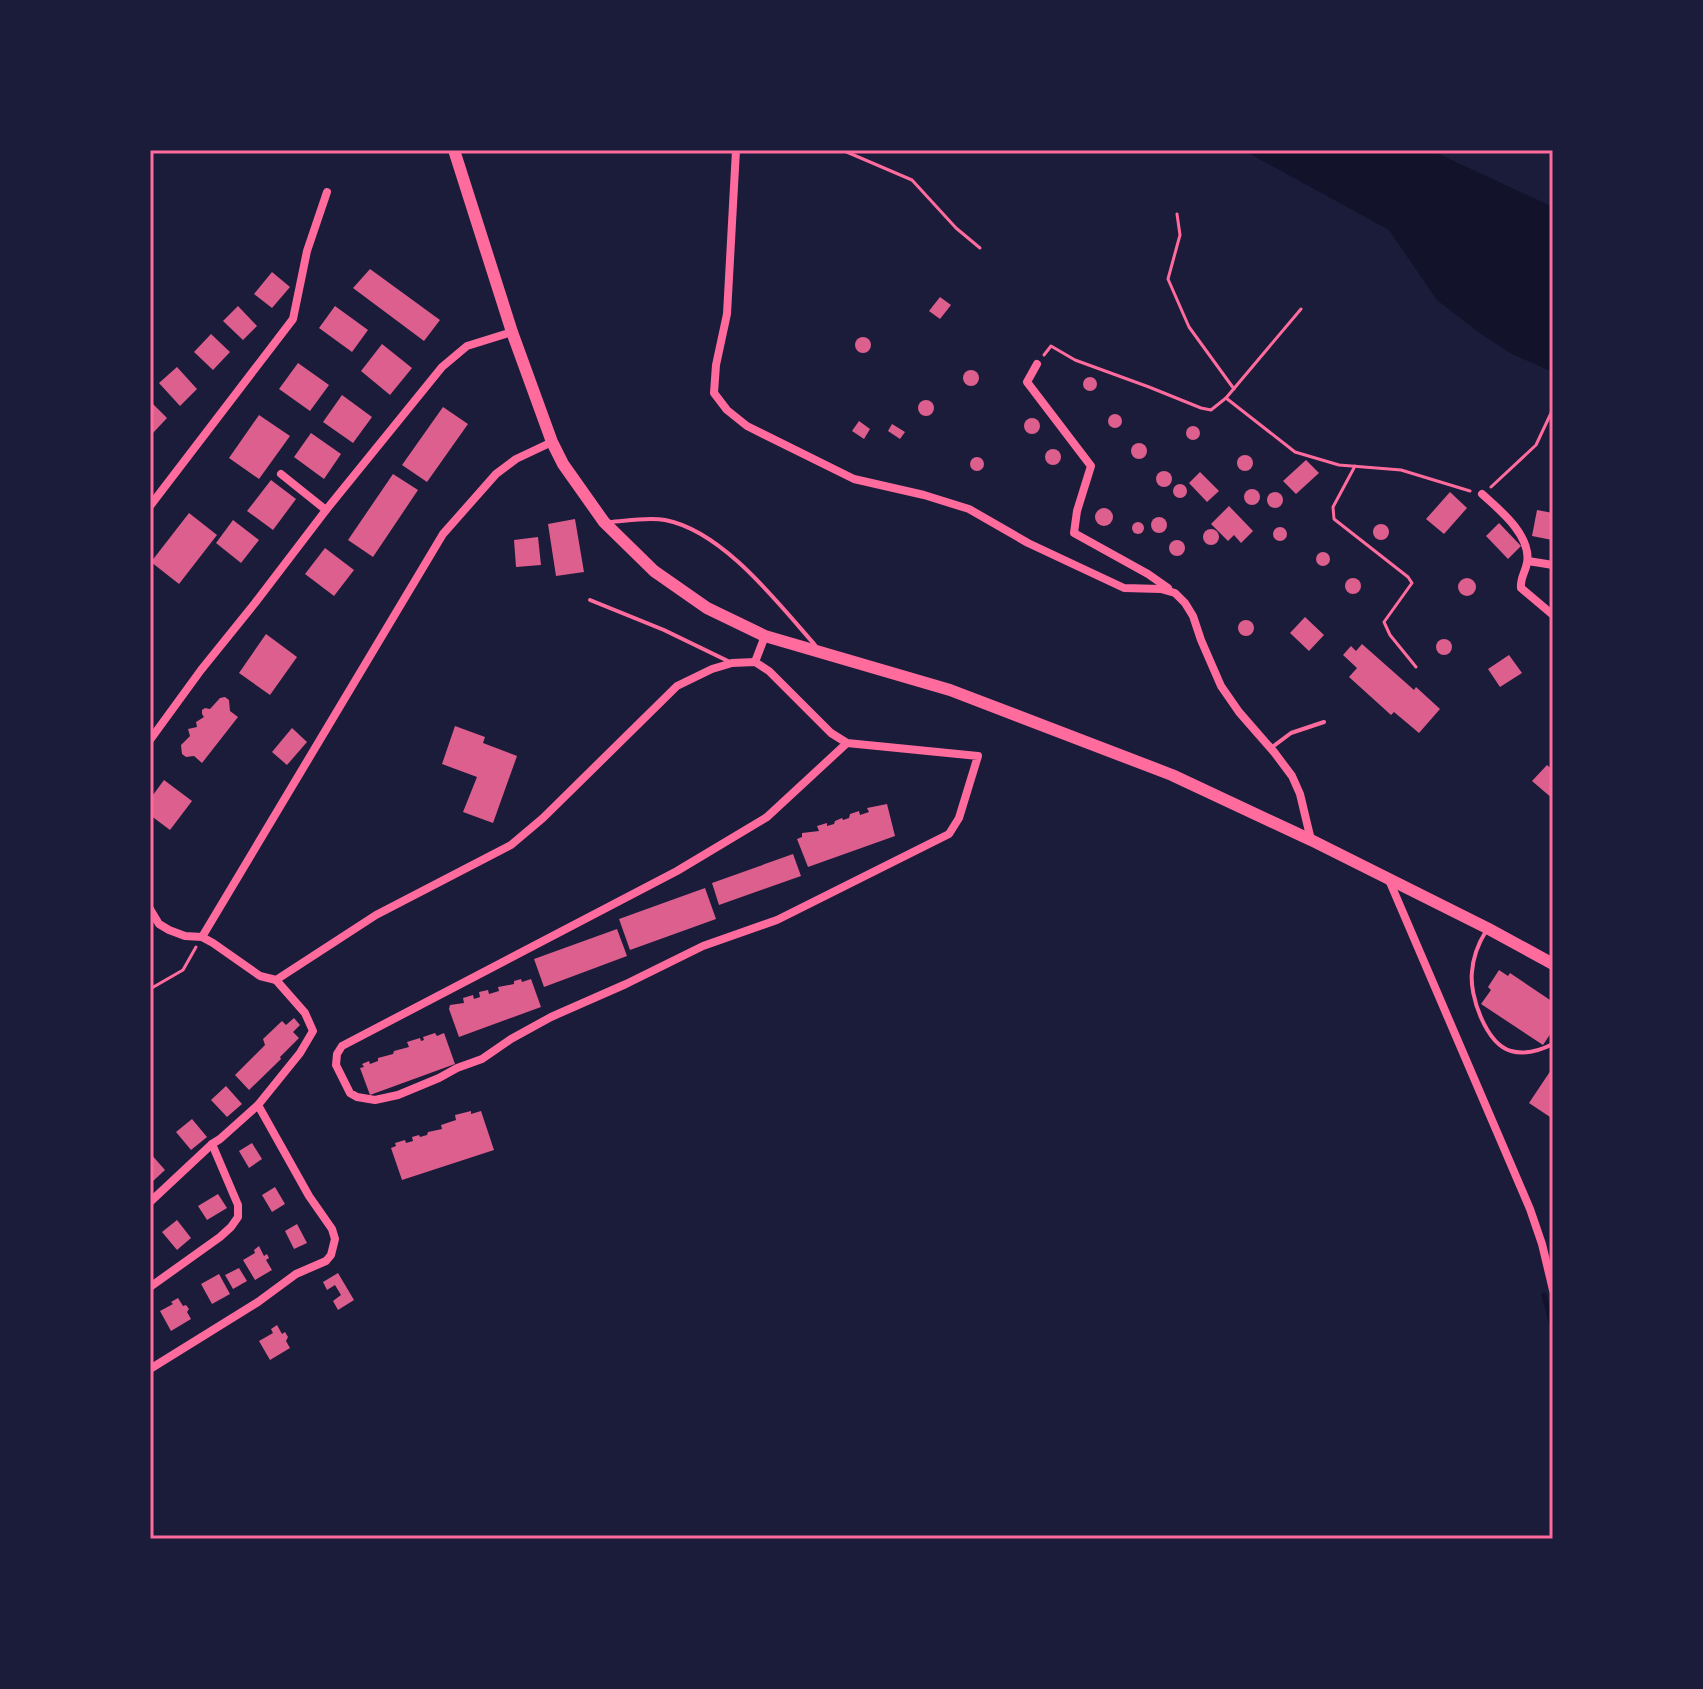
<svg xmlns="http://www.w3.org/2000/svg" width="1703" height="1689" viewBox="0 0 1703 1689" font-family="'PT Sans',sans-serif">
	<style>
		.water { fill: #12122b }
		.lines { fill: none; stroke-linecap: round; stroke-linejoin: round }
		.stream { stroke: #12122b; stroke-width: 5 }
		.building { fill: #dd5f8e }
		.path { stroke: #ff6b9d; stroke-width: 3 }
		.service { stroke: #ff6b9d; stroke-width: 4 }
		.minor { stroke: #ff6b9d; stroke-width: 8 }
		.primary { stroke: #ff6b9d; stroke-width: 12 }
		.neatline { fill: none; stroke: #ff6b9d; stroke-width: 3 }
	</style>
	<rect width="100%" height="100%" fill="#1b1b3a"/>
	<path class="water" d="M1243 150H1430L1553 207V372L1512 354 1481 334 1437 300 1389 230Z"/>
	<g class="lines">
		<path class="stream" d="M1544 1295 1553 1329"/>
	</g>
	<g class="building">
		<path d="M370 269 440 320 424 341 353 288Z"/>
		<path d="M272 272 290 287 272 308 254 294Z"/>
		<path d="M940 297 951 305 940 319 929 311Z"/>
		<path d="M238 306 257 326 243 340 223 321Z"/>
		<path d="M335 306 368 330 352 352 319 328Z"/>
		<path d="M211 334 230 352 213 370 194 352Z"/>
		<circle cx="863" cy="345" r="8"/>
		<path d="M382 344 412 368 390 395 361 371Z"/>
		<path d="M298 363 329 385 310 411 279 389Z"/>
		<path d="M177 367 197 389 180 406 159 383Z"/>
		<circle cx="971" cy="378" r="8"/>
		<circle cx="1090" cy="384" r="7"/>
		<path d="M342 395 372 417 353 443 323 422Z"/>
		<circle cx="926" cy="408" r="8"/>
		<path d="M150 401 167 418 152 434 150 432Z"/>
		<path d="M443 407 468 424 427 482 402 465Z"/>
		<circle cx="1115" cy="421" r="7"/>
		<path d="M259 415 290 436 259 479 229 458Z"/>
		<circle cx="1032" cy="426" r="8"/>
		<path d="M859 421 870 429 864 439 852 431Z"/>
		<path d="M892 424 905 432 900 439 888 431Z"/>
		<circle cx="1193" cy="433" r="7"/>
		<path d="M311 433 341 454 324 479 294 457Z"/>
		<circle cx="1139" cy="451" r="8"/>
		<circle cx="1053" cy="457" r="8"/>
		<circle cx="1245" cy="463" r="8"/>
		<circle cx="977" cy="464" r="7"/>
		<path d="M1306 460 1319 473 1296 494 1283 481Z"/>
		<circle cx="1164" cy="479" r="8"/>
		<path d="M1200 472 1219 491 1207 502 1189 483Z"/>
		<path d="M393 474 418 490 373 557 348 540Z"/>
		<path d="M271 480 296 499 273 530 247 511Z"/>
		<circle cx="1180" cy="491" r="7"/>
		<circle cx="1252" cy="497" r="8"/>
		<path d="M1450 492 1467 508 1444 534 1426 519Z"/>
		<circle cx="1275" cy="500" r="8"/>
		<path d="M1229 506 1253 531 1241 543 1234 535 1228 541 1211 524Z"/>
		<circle cx="1104" cy="517" r="9"/>
		<path d="M1537 510 1553 513 1552 540 1532 536Z"/>
		<path d="M189 513 217 535 179 584 151 562Z"/>
		<circle cx="1159" cy="525" r="8"/>
		<path d="M575 519 584 572 556 576 548 524Z"/>
		<path d="M233 520 259 540 241 563 216 543Z"/>
		<circle cx="1138" cy="528" r="6"/>
		<path d="M1499 523 1521 546 1508 559 1486 536Z"/>
		<circle cx="1381" cy="532" r="8"/>
		<circle cx="1280" cy="534" r="7"/>
		<circle cx="1211" cy="537" r="8"/>
		<path d="M538 537 541 565 516 567 514 540Z"/>
		<circle cx="1177" cy="548" r="8"/>
		<path d="M325 548 354 570 334 596 305 574Z"/>
		<circle cx="1323" cy="559" r="7"/>
		<circle cx="1467" cy="587" r="9"/>
		<circle cx="1353" cy="586" r="8"/>
		<path d="M1305 617 1324 635 1309 651 1290 633Z"/>
		<circle cx="1246" cy="628" r="8"/>
		<path d="M266 634 297 657 270 695 239 673Z"/>
		<circle cx="1444" cy="647" r="8"/>
		<path d="M1362 644 1414 690 1416 687 1440 709 1419 733 1394 712 1391 715 1349 677 1357 668 1343 655 1351 646 1356 651Z"/>
		<path d="M1509 655 1522 673 1500 687 1488 669Z"/>
		<path d="M225 697 229 700 230 711 238 717 202 763 194 756 186 757 182 754 181 745 190 736 188 729 197 727 196 722 204 717 202 714V710L205 708 210 709 220 698Z"/>
		<path d="M455 726 485 737 483 743 517 756 493 823 463 812 477 777 442 764Z"/>
		<path d="M292 728 307 742 287 765 272 752Z"/>
		<path d="M1547 765 1553 770V799L1532 781Z"/>
		<path d="M164 780 192 801 170 830 150 815V799Z"/>
		<path d="M887 804 895 836 808 867 797 839 802 837V833L819 831 817 826 827 823V826L834 824 835 821 842 818 843 820 849 818 850 814 859 811 860 815 869 812 867 808Z"/>
		<path d="M793 854 801 876 719 905 712 883Z"/>
		<path d="M705 888 716 919 630 950 619 919Z"/>
		<path d="M617 929 627 956 544 987 534 959Z"/>
		<path d="M1499 970 1508 976 1510 973 1553 1002V1030L1543 1045 1481 1004 1491 990 1488 987Z"/>
		<path d="M521 979 522 982 531 979 541 1007 459 1037 449 1009 450 1005 464 1003 463 998 473 995 474 999 480 997 479 992 488 990 489 994 499 991 498 987 514 984V981Z"/>
		<path d="M294 1018 300 1025 293 1032 299 1038 280 1057 281 1059 249 1090 235 1075 265 1045 263 1039 282 1021 286 1025Z"/>
		<path d="M435 1033 437 1036 444 1033 455 1064 370 1095 360 1068 364 1067 362 1064 369 1061 370 1064 378 1061V1058L393 1054 394 1051 409 1047 407 1042 420 1038 421 1041 424 1040 423 1037Z"/>
		<path d="M1553 1067V1119L1529 1103Z"/>
		<path d="M226 1086 242 1104 227 1117 211 1100Z"/>
		<path d="M471 1111V1114L481 1111 494 1150 402 1180 391 1148 396 1146 395 1143 405 1140 406 1143 413 1141 412 1137 419 1135 420 1137 427 1135 428 1132 442 1129 441 1125 456 1120 455 1115Z"/>
		<path d="M192 1119 207 1137 191 1150 176 1132Z"/>
		<path d="M252 1143 262 1159 249 1168 239 1151Z"/>
		<path d="M150 1153 165 1170 152 1182 150 1180Z"/>
		<path d="M275 1187 285 1204 272 1212 262 1195Z"/>
		<path d="M218 1194 227 1208 207 1220 198 1206Z"/>
		<path d="M177 1220 191 1238 177 1250 162 1232Z"/>
		<path d="M297 1224 307 1243 294 1249 285 1231Z"/>
		<path d="M259 1246 264 1256 267 1254 269 1258 266 1260 272 1270 255 1280 243 1260 255 1253 254 1250Z"/>
		<path d="M239 1268 247 1281 233 1289 225 1275Z"/>
		<path d="M338 1273 354 1300 338 1310 333 1301 341 1295 335 1285 327 1290 323 1282Z"/>
		<path d="M219 1274 230 1294 212 1304 201 1284Z"/>
		<path d="M178 1298 183 1306 186 1305 189 1309 187 1312 191 1319 171 1331 160 1311 173 1304 171 1302Z"/>
		<path d="M277 1325 282 1334 285 1332 288 1337 286 1341 290 1348 270 1360 259 1341 273 1333 271 1329Z"/>
	</g>
	<g class="lines">
		<g class="path">
			<path d="M842 150 912 180 956 228 980 248"/>
			<path d="M1177 214 1180 235 1168 279 1189 327 1234 389"/>
			<path d="M1301 309 1226 398 1295 452 1339 465 1401 470 1470 491"/>
			<path d="M1044 355 1051 346 1075 360 1149 387 1201 408 1211 410 1226 398"/>
			<path d="M1355 466 1333 507 1334 519 1408 577 1412 583 1384 622 1390 635 1416 667"/>
			<path d="M1491 487 1536 445 1552 411"/>
			<path d="M150 989 183 970 196 947"/>
		</g>
		<g class="service">
			<path d="M609 522C626 521 647 517 665 520 723 531 778 603 815 645"/>
			<path d="M590 600 664 630 730 662"/>
			<path d="M1271 748 1291 733 1324 722"/>
			<path d="M1486 931C1478 944 1473 956 1472 972 1469 995 1486 1044 1511 1051 1525 1055 1541 1050 1553 1044"/>
		</g>
		<g class="minor">
			<path d="M736 150 727 314 716 365 714 393 727 410 747 426 854 479 924 495 969 509 1028 543 1124 588 1161 589 1175 593 1185 603 1193 616 1201 640 1221 686 1239 712 1274 752 1292 776 1300 794 1311 840"/>
			<path d="M1037 364 1027 382 1091 466 1077 511 1074 533 1148 574 1168 588"/>
			<path d="M1482 494C1500 510 1532 536 1527 563 1525 573 1520 578 1521 588L1553 615"/>
			<path d="M150 506 293 319 307 251 327 192"/>
			<path d="M326 510 442 367 467 346 512 332"/>
			<path d="M1528 561 1553 565"/>
			<path d="M755 662 765 636"/>
			<path d="M150 740 201 670 255 603 326 510 281 474"/>
			<path d="M1389 880 1530 1209 1542 1244 1553 1290"/>
			<path d="M150 909 159 924 169 930 185 936 202 937 213 943 260 976 276 980 376 915 511 845 543 818 677 686 712 669 732 663 755 662 769 671 831 733 847 743 978 756 959 818 949 834 777 920 703 946 626 984 551 1017 511 1039 482 1059 457 1068 439 1078 398 1095 375 1100 357 1097 350 1093 336 1065 337 1054 342 1046 677 871 767 817 847 743"/>
			<path d="M202 937 443 534 496 474 516 459 552 442"/>
			<path d="M150 1202 212 1144 220 1139 258 1105 300 1053 313 1031 305 1013 276 980"/>
			<path d="M150 1287 220 1237 231 1227 238 1217V1205L212 1144"/>
			<path d="M150 1369 258 1302 296 1274 326 1261 331 1255 335 1239 332 1229 309 1196 258 1105"/>
		</g>
		<path class="primary" d="M454 150 512 332 552 442 563 464 604 522 654 571 707 608 765 636 950 690 1172 775 1311 840 1487 928 1553 964"/>
	</g>
	<rect width="1703" height="1689" fill="none" stroke="#1b1b3a" stroke-width="304"/>
	<rect x="152" y="152" width="1399" height="1385" class="neatline"/>
</svg>
